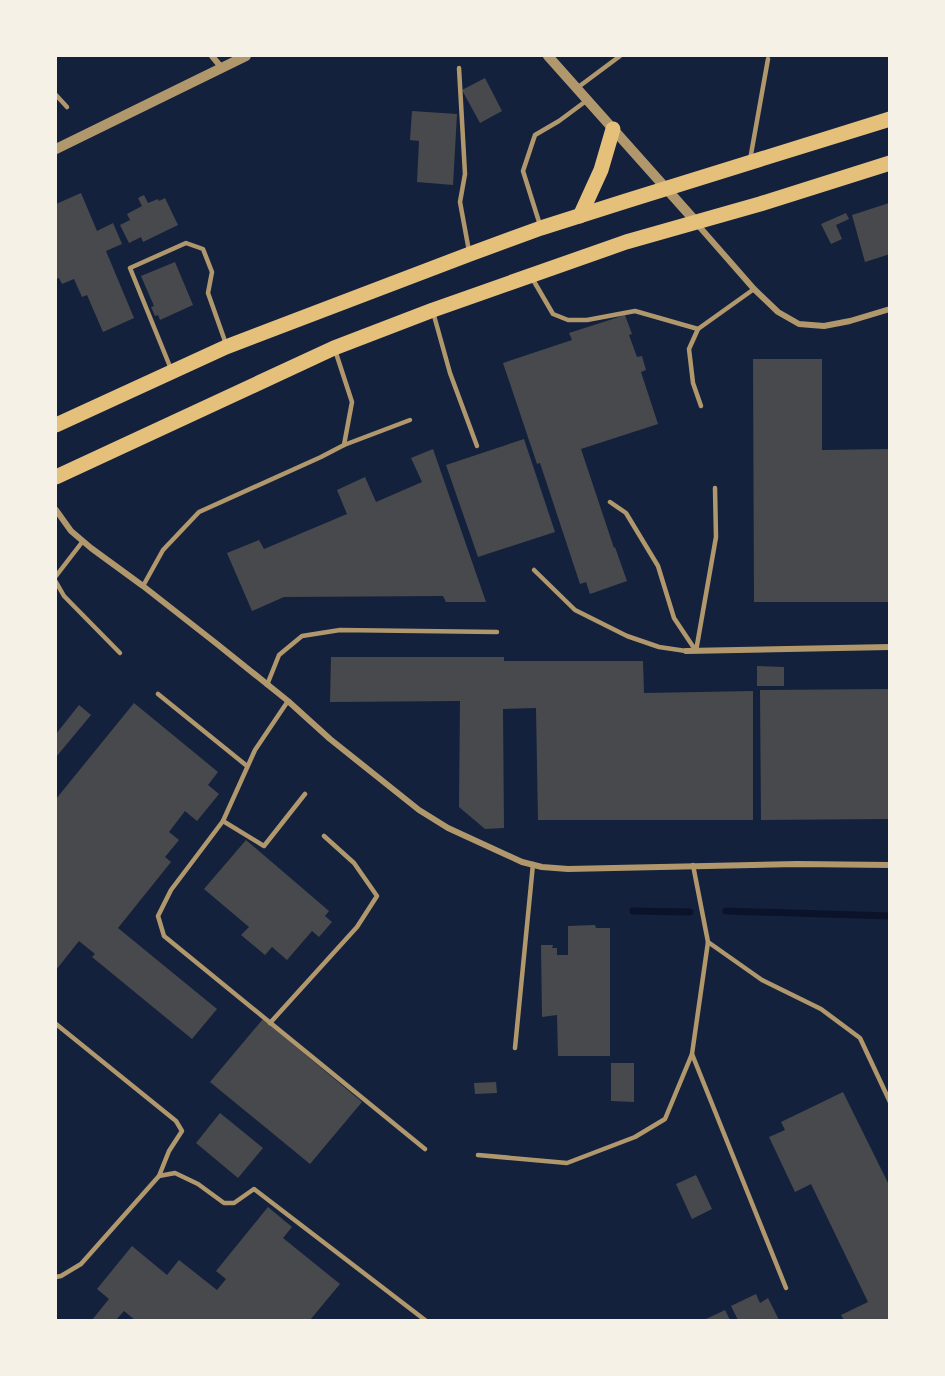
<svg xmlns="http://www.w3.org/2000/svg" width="945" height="1376" viewBox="0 0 945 1376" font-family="'Exo 2',sans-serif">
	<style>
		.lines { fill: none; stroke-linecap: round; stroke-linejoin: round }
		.stream { stroke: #0b132b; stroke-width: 7 }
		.building { fill: #48494c }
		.service { stroke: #b1986c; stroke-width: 4.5 }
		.minor { stroke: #b1986c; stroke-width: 6 }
		.tertiary { stroke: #b1986c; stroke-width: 10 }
		.primary { stroke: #e5c07b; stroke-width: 15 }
	</style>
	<rect width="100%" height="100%" fill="#14213d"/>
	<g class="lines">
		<g class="stream">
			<path d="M633 911 690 912"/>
			<path d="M726 911 890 916"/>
		</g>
	</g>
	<g class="building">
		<path d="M485 78 502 111 480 123 462 90Z"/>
		<path d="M412 111 457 114 453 185 417 182 419 141 410 140Z"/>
		<path d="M81 193 97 231 113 223 122 244 106 251 134 318 103 332 87 295 82 297 74 279 62 284 59 278 56 279V204Z"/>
		<path d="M144 195 148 203 158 199 159 201 165 198 178 225 143 242 141 237 129 243 120 225 130 220 127 214 142 206 138 198Z"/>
		<path d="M889 203 890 254 865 262 852 215Z"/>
		<path d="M846 213 849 219 836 225 842 239 831 244 821 224Z"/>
		<path d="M175 262 193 305 160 320 158 315 155 316 151 307 154 306 141 276Z"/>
		<path d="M625 315 632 334 629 335 637 357 642 356 646 370 641 372 658 424 581 449 614 548 615 547 627 581 590 594 586 582 580 584 540 463 537 464 503 363 572 340 569 333Z"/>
		<path d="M753 359H822V450L890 449V602H754Z"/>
		<path d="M524 439 555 532 478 557 446 465Z"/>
		<path d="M433 449 486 602H446L443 596 284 597 252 611 227 553 259 540 264 549 347 514 337 490 365 477 376 502 422 482 411 458Z"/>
		<path d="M331 657H504V661H643L644 693 753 691V820H538L536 708 503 709 504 828 485 829 459 807 460 701 330 702Z"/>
		<path d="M757 666 784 667V686H757Z"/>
		<path d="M890 689V819L761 820 760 690Z"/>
		<path d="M134 703 218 772 208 785 219 794 197 821 185 811 169 832 179 840 165 857 171 862 118 928 217 1009 192 1039 92 957 95 954 79 941 56 970V799Z"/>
		<path d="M79 705 91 715 56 757V734Z"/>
		<path d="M246 840 329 911 325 916 332 922 319 937 312 931 287 960 272 947 265 955 241 935 249 927 204 889Z"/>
		<path d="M595 925 596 928H610V1056H558L557 1015 542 1017 541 945H553L552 948H557V955H568V926Z"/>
		<path d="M263 1019 362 1102 310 1164 210 1082Z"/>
		<path d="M611 1063H634V1102L611 1101Z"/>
		<path d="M496 1082 497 1093 475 1094 474 1083Z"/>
		<path d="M843 1092 890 1187V1320H844L841 1315 868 1302 811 1184 795 1192 769 1137 785 1130 781 1122Z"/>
		<path d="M220 1113 263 1148 238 1178 196 1143Z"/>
		<path d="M696 1175 712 1209 692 1219 676 1184Z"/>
		<path d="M268 1207 292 1227 283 1238 340 1284 310 1320H135L124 1311 116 1320H92L109 1299 97 1289 132 1246 167 1275 179 1260 217 1290 226 1279 216 1271Z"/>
		<path d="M756 1294 760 1303 768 1298 779 1320H738L731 1306Z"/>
		<path d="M725 1310 730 1320H704Z"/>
	</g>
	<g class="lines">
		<g class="service">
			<path d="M459 68 465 174 460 202 469 251"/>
			<path d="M577 88 620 56"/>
			<path d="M56 95 67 107"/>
			<path d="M750 160 768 59"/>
			<path d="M540 225 523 171 535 135 559 121 586 101"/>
			<path d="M532 278 553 314 568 320H587L635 311 698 329"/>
			<path d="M433 312 450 373 477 446"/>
			<path d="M171 369 130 268 186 243 203 249 212 272 208 293 226 344"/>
			<path d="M701 406 693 383 689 349 698 329 754 289"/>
			<path d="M344 445 410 420"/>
			<path d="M610 502 626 513 658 566 674 618 696 651 716 537 715 488"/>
			<path d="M534 570 575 610 627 636 659 647 686 651"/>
			<path d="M56 576 83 541"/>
			<path d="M56 582 64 596 120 653"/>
			<path d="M143 586 163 550 199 512 321 457 344 445 352 402 335 350"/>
			<path d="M267 685 279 655 302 636 340 630 497 632"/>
			<path d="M158 694 247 766"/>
			<path d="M288 701 255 750 223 821 171 890 158 916 164 936 425 1149"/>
			<path d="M223 821 264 846 305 794"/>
			<path d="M693 865 708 942 762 980 821 1009 860 1038 890 1102"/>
			<path d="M708 942 692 1054 786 1288"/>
			<path d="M270 1023 357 927 377 896 354 863 324 836"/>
			<path d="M56 1024 176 1121 182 1131 169 1151 159 1176"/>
			<path d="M515 1048 533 864"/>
			<path d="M478 1155 567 1163 635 1137 665 1119 692 1054"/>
			<path d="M56 1277 61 1276 81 1264 159 1176 175 1173 198 1184 224 1203H234L254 1189 425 1320"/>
		</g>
		<g class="minor">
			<path d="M212 56 221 67"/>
			<path d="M697 224 754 289 778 312 799 324 824 326 850 321 890 309"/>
			<path d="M56 510 71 531 91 548 143 586 217 644 288 701 330 739 419 810 448 828 522 862 542 867 568 869 797 864 890 865"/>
			<path d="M686 651 890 647"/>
		</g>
		<g class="tertiary">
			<path d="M548 56 696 222"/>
			<path d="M56 149 246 56"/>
		</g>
		<g class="primary">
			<path d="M580 216 601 170 613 129"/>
			<path d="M56 425 226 347 470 254 541 228 626 201 890 119"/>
			<path d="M56 477 334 348 433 310 626 242 760 204 890 163"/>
		</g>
	</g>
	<rect width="945" height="1376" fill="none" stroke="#f6f1e7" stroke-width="114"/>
</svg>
